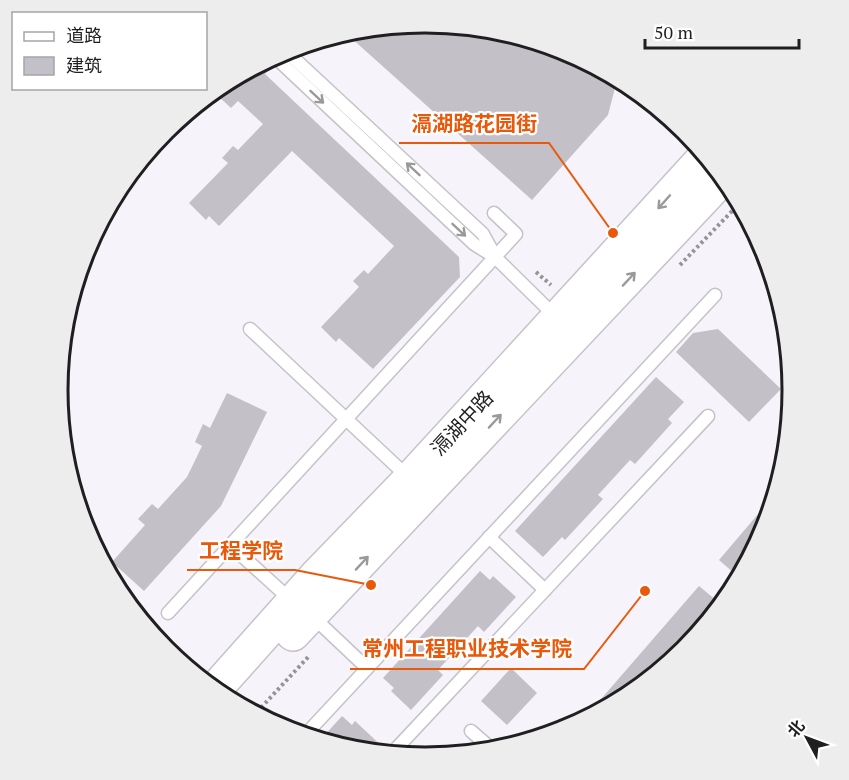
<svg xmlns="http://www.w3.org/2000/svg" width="849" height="780" viewBox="0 0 849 780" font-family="'PT Serif','Noto Sans SC',serif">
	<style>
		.building { fill: #c4c0c7 }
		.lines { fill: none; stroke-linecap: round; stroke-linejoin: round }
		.service-casing { stroke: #c6c2c9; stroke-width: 15 }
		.secondary-casing { stroke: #c6c2c9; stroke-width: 36 }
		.path { stroke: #979499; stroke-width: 4; stroke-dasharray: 3 3; stroke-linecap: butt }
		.service { stroke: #fff; stroke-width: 12 }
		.secondary { stroke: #fff; stroke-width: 33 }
		.oneway { stroke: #9b9a9b }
		.labels { text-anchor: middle; stroke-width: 4.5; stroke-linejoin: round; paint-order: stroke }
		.street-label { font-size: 20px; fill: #201e21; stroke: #fff }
		.rim { fill: none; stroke: #201e21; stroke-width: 3 }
		.leader { fill: none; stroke: #e8590c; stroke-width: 2 }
		.callout-dot { fill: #e8590c; stroke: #fff; stroke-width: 2 }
		.callout-label { font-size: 21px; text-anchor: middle; font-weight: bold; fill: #e8590c; stroke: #fff; stroke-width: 4.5; stroke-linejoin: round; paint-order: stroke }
	</style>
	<rect width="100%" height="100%" fill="#f7f3fa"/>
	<g class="building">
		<path d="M425 22 565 51 616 84 608 115 532 200 350 37Z"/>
		<path d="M264 64 269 70 265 74 459 257 460 277 373 369 339 338 336 342 321 327 359 287 353 281 364 270 368 274 394 246 292 151 219 226 209 216 206 220 189 203 228 163 222 158 233 146 238 150 263 124 238 101 231 108 217 95Z"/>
		<path d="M718 329 781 389 749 422 676 352 693 333Z"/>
		<path d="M656 377 684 402 668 419 672 423 635 464 630 460 598 495 603 499 565 540 562 537 543 557 515 531Z"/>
		<path d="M227 393 267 412 221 506 144 591 112 562 145 525 138 519 152 504 158 509 187 477 202 446 195 442 203 424 210 428Z"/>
		<path d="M770 500 764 531 735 574 719 560Z"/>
		<path d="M480 571 490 580 493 576 516 597 484 632 478 626 438 670 443 675 411 710 391 691 394 688 383 678Z"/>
		<path d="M699 586 717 601 684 650 605 703 601 699Z"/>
		<path d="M511 668 537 693 507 725 481 701Z"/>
		<path d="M342 716 352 725 355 721 386 750 323 737Z"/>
	</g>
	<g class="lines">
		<g class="service-casing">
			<g id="service">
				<path d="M285 50 483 234 495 256"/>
				<path d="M275 57 474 244 495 257 555 316"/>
				<path d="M250 329 409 478"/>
				<path d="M489 537 545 590"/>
				<path d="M230 545 293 602"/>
				<path d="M168 613 516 234 494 213"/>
				<path d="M312 616 367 668"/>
				<path d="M471 731 487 745"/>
				<path d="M306 734 715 295"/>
				<path d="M394 751 708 416"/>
			</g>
		</g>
		<g class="secondary-casing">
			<g id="secondary">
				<path d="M293 634 719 182"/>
				<path d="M218 686 317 575 410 479 703 159"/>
			</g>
		</g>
		<g class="path">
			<path d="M680 265 736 207"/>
			<path d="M536 272 551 285"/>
			<path d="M257 712 310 655"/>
		</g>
		<use href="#service" class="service"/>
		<use href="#secondary" class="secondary"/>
	</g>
	<defs><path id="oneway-shaft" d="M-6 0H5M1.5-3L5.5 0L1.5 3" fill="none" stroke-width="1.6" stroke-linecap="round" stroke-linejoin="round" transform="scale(1.5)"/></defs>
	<g class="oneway">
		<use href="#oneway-shaft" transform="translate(317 97) rotate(43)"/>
		<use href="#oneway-shaft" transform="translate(413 169) rotate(-137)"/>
		<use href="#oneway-shaft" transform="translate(664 202) rotate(132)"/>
		<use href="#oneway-shaft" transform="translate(459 230) rotate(43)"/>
		<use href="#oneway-shaft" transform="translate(629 279) rotate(-47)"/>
		<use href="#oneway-shaft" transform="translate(495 421) rotate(-47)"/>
		<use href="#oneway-shaft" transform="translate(362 563) rotate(-47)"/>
	</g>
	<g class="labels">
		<g class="street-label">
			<text transform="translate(462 423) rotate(-47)" y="7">滆湖中路</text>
		</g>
	</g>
	<path d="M0 0H849V780H0ZM68 390a357 357 0 1 1 714 0a357 357 0 1 1-714 0Z" fill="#ededed" fill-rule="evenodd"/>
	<path class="rim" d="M68 390a357 357 0 1 1 714 0a357 357 0 1 1-714 0Z"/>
	<path class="leader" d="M613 233L549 143H399M371 585L295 570H187M645 591L584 669H350"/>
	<g class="callout-dot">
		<circle cx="613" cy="233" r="6"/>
		<circle cx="371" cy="585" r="6"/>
		<circle cx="645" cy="591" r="6"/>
	</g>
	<g class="callout-label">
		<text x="474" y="131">滆湖路花园街</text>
		<text x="241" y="558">工程学院</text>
		<text x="467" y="656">常州工程职业技术学院</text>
	</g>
	<rect x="12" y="12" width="195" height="78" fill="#ffffff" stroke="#a6a5a6" stroke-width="1.5"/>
	<rect x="24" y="32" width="30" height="9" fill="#ffffff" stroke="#a6a5a6" stroke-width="1.5"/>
	<text x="66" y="42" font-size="18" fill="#201e21">道路</text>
	<rect x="24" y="57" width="30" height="18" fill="#c4c0c7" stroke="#a6a5a6" stroke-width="1.5"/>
	<text x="66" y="72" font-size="18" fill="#201e21">建筑</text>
	<g transform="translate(807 738) rotate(311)" stroke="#ffffff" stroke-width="4.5" paint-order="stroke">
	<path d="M0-4.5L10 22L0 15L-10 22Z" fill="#201e21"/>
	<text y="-9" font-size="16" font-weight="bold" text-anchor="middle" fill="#201e21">北</text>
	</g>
	<path d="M645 39v9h154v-9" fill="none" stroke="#201e21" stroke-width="3"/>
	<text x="654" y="39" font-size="18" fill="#201e21" stroke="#ffffff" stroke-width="4.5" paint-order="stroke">50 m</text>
</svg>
